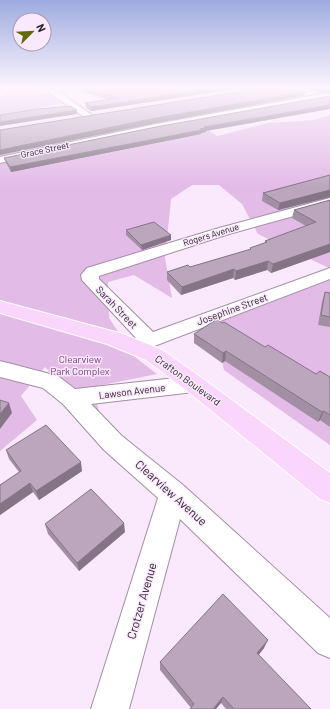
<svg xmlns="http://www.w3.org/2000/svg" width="330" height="709" viewBox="0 0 330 709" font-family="Barlow,sans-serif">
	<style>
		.green { fill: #e3bbe7 }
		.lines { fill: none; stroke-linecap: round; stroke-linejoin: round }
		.minor-casing { stroke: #a38ea5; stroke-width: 2 }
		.major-casing { stroke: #fff; stroke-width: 2 }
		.minor { fill: #fff; fill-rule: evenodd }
		.major { fill: #fad6fd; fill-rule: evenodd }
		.wall { fill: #a28fa3 }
		.shaded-wall { fill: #847485 }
		.building { fill: #bca6be; stroke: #847485 }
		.labels { text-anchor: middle; stroke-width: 3; stroke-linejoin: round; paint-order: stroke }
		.far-street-label { font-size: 9px; fill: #2d252e; stroke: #fae8fc }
		.street-label { font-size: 10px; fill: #2d252e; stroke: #fae8fc }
		.park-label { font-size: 10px; fill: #75397c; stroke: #fae8fc }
		.near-street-label { font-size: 12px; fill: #2d252e; stroke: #fae8fc }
	</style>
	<rect width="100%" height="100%" fill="#fae8fc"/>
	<g class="green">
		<path d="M16 88 39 89 50 91 63 103 43 107 0 119V97Z"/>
		<path d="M204 113 208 115 202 126 217 136 268 123 313 120 330 115V445L224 370 210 311 329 268 258 234 242 204 219 185H192L171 199 165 258 172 298 134 275 108 282 109 318 136 358 157 374 92 387 105 431 45 367 21 396 37 420 0 451V146Z"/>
	</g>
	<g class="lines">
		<g class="minor-casing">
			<g id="minor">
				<path d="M47 88H54L95 117 90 120 87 119 47 91Z"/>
				<path d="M327 93 330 94V98L156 130 0 163V157L156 124Z"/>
				<path d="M330 198V206L229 234 99 276V279L153 332 330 268V279L144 350 137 352 130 350 127 345 130 340 136 338 82 280 81 275 87 268 219 228Z"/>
				<path d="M0 361 58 376 75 389 194 376 202 378 205 384 202 390 194 392 91 404 122 436 183 485 330 618V658L318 653 180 519 129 709H91L158 498 104 450 63 404 43 388 0 377Z"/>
			</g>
		</g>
		<g class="major-casing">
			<g id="major">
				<path d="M34 88H62C57 92 39 93 34 88Z"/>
				<path d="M0 301 123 334 162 350 202 378 330 473V503L320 499 186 390 146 360 107 344 0 313Z"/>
			</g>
		</g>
		<use href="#minor" class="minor"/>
		<use href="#major" class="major"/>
	</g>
	<g class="wall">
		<path d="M68 88H240L91 111 86 108 85 103 110 100Z"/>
		<path d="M303 88H330V93H318L317 91Z"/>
		<path d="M206 131V132L201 133V134L11 172 6 163 4 158Z"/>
		<path d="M330 175V197L278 210 262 201 263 193Z"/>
		<path d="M330 200V252L271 273 267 270 235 280 233 278 181 295 167 280V272L190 267 250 250V248L265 243V241L306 226 292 218 294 210Z"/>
		<path d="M126 230 171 240 142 250 126 235Z"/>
		<path d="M325 292 330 293V327L318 325 322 302Z"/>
		<path d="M194 334 265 347 316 374 330 377V427L320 420 318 422 225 361 222 363 194 343Z"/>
		<path d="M6 450 82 471 39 500 33 492 0 515V485L19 472 9 459Z"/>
		<path d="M45 524 125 532 79 571 48 534Z"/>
		<path d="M264 648 258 655 311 709H226L221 703 191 708 160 670V662Z"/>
	</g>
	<g class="shaded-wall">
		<path d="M216 88H240L91 111V107Z"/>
		<path d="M330 89V92L318 93 319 90Z"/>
		<path d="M305 92 304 96 156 123 0 155V150L156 118Z"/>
		<path d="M330 105V109L206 131V132L201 133V134L11 172 10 167 200 129 204 127Z"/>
		<path d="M77 110V114L0 126V122Z"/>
		<path d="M330 190V197L278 210 280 203Z"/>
		<path d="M171 235V240L142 250 141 245Z"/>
		<path d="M330 244V252L271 273 273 264Z"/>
		<path d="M268 261 267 270 235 280 236 271Z"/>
		<path d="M234 269 233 278 181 295 182 287Z"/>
		<path d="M226 351 225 361 222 363 223 353Z"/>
		<path d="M9 403 12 413 0 429V414Z"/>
		<path d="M324 411 320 420 318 422 322 412Z"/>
		<path d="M81 462 82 471 39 500 36 491Z"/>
		<path d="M30 483 33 492 0 515V504Z"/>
		<path d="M124 523 125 532 79 571 77 563Z"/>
		<path d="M268 640 264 648 254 661 257 653Z"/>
		<path d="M223 697 221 703 216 709H213Z"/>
	</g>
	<g class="building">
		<path d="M81 88H216L91 107 85 103 119 98Z"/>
		<path d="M263 88H284L305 92 156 118 0 150V130Z"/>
		<path d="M319 88H330V89L319 90Z"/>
		<path d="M330 96V105L204 127 206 128 200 129 202 130 10 167 4 158 156 127Z"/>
		<path d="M70 106 77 110 0 122V115L38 109Z"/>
		<path d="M330 175V190L280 203 263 193Z"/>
		<path d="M330 200V244L273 264 268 261 236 271 234 269 182 287 167 272 188 265 190 267 251 249 250 248 267 242 265 241 316 222 294 210Z"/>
		<path d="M154 222 171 235 141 245 126 230Z"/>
		<path d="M325 292 330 293V317L321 315Z"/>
		<path d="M217 319 222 323 224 322 265 347 268 345 316 374 320 371 330 377V415L324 411 322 412 226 351 223 353 194 334Z"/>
		<path d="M0 400 9 403 0 414Z"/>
		<path d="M46 425 81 462 36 491 30 483 0 504V485L21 471 6 450Z"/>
		<path d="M91 489 124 523 77 563 45 524Z"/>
		<path d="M223 594 268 640 257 653 311 709H234L223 697 213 709H190L194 704 160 662Z"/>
	</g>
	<linearGradient id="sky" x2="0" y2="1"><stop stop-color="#9eabe0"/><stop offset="0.47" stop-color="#fdf5fe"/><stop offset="1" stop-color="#fdf5fe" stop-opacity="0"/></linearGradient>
	<rect width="330" height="187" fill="url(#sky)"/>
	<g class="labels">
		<g class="far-street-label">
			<text transform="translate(45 150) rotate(-12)" y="3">Grace Street</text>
			<text transform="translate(211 235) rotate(-17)" y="3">Rogers Avenue</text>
		</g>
		<g class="street-label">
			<text transform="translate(117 307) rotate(46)" y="4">Sarah Street</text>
			<text transform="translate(232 309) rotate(-20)" y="4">Josephine Street</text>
			<text transform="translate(188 380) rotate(36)" y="4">Crafton Boulevard</text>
			<text transform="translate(132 391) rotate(-7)" y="4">Lawson Avenue</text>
		</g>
		<g class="park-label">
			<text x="80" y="363">Clearview<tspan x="80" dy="12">Park Complex</tspan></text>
		</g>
		<g class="near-street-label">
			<text transform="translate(171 493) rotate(42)" y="4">Clearview Avenue</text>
			<text transform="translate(142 601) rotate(-74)" y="4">Crotzer Avenue</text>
		</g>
	</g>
	<g transform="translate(32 32) rotate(66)"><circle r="19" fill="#fae8fc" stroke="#a89aaa"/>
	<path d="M0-3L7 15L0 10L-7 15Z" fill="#63690a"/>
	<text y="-6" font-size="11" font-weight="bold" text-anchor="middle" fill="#2d252e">N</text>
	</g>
</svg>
